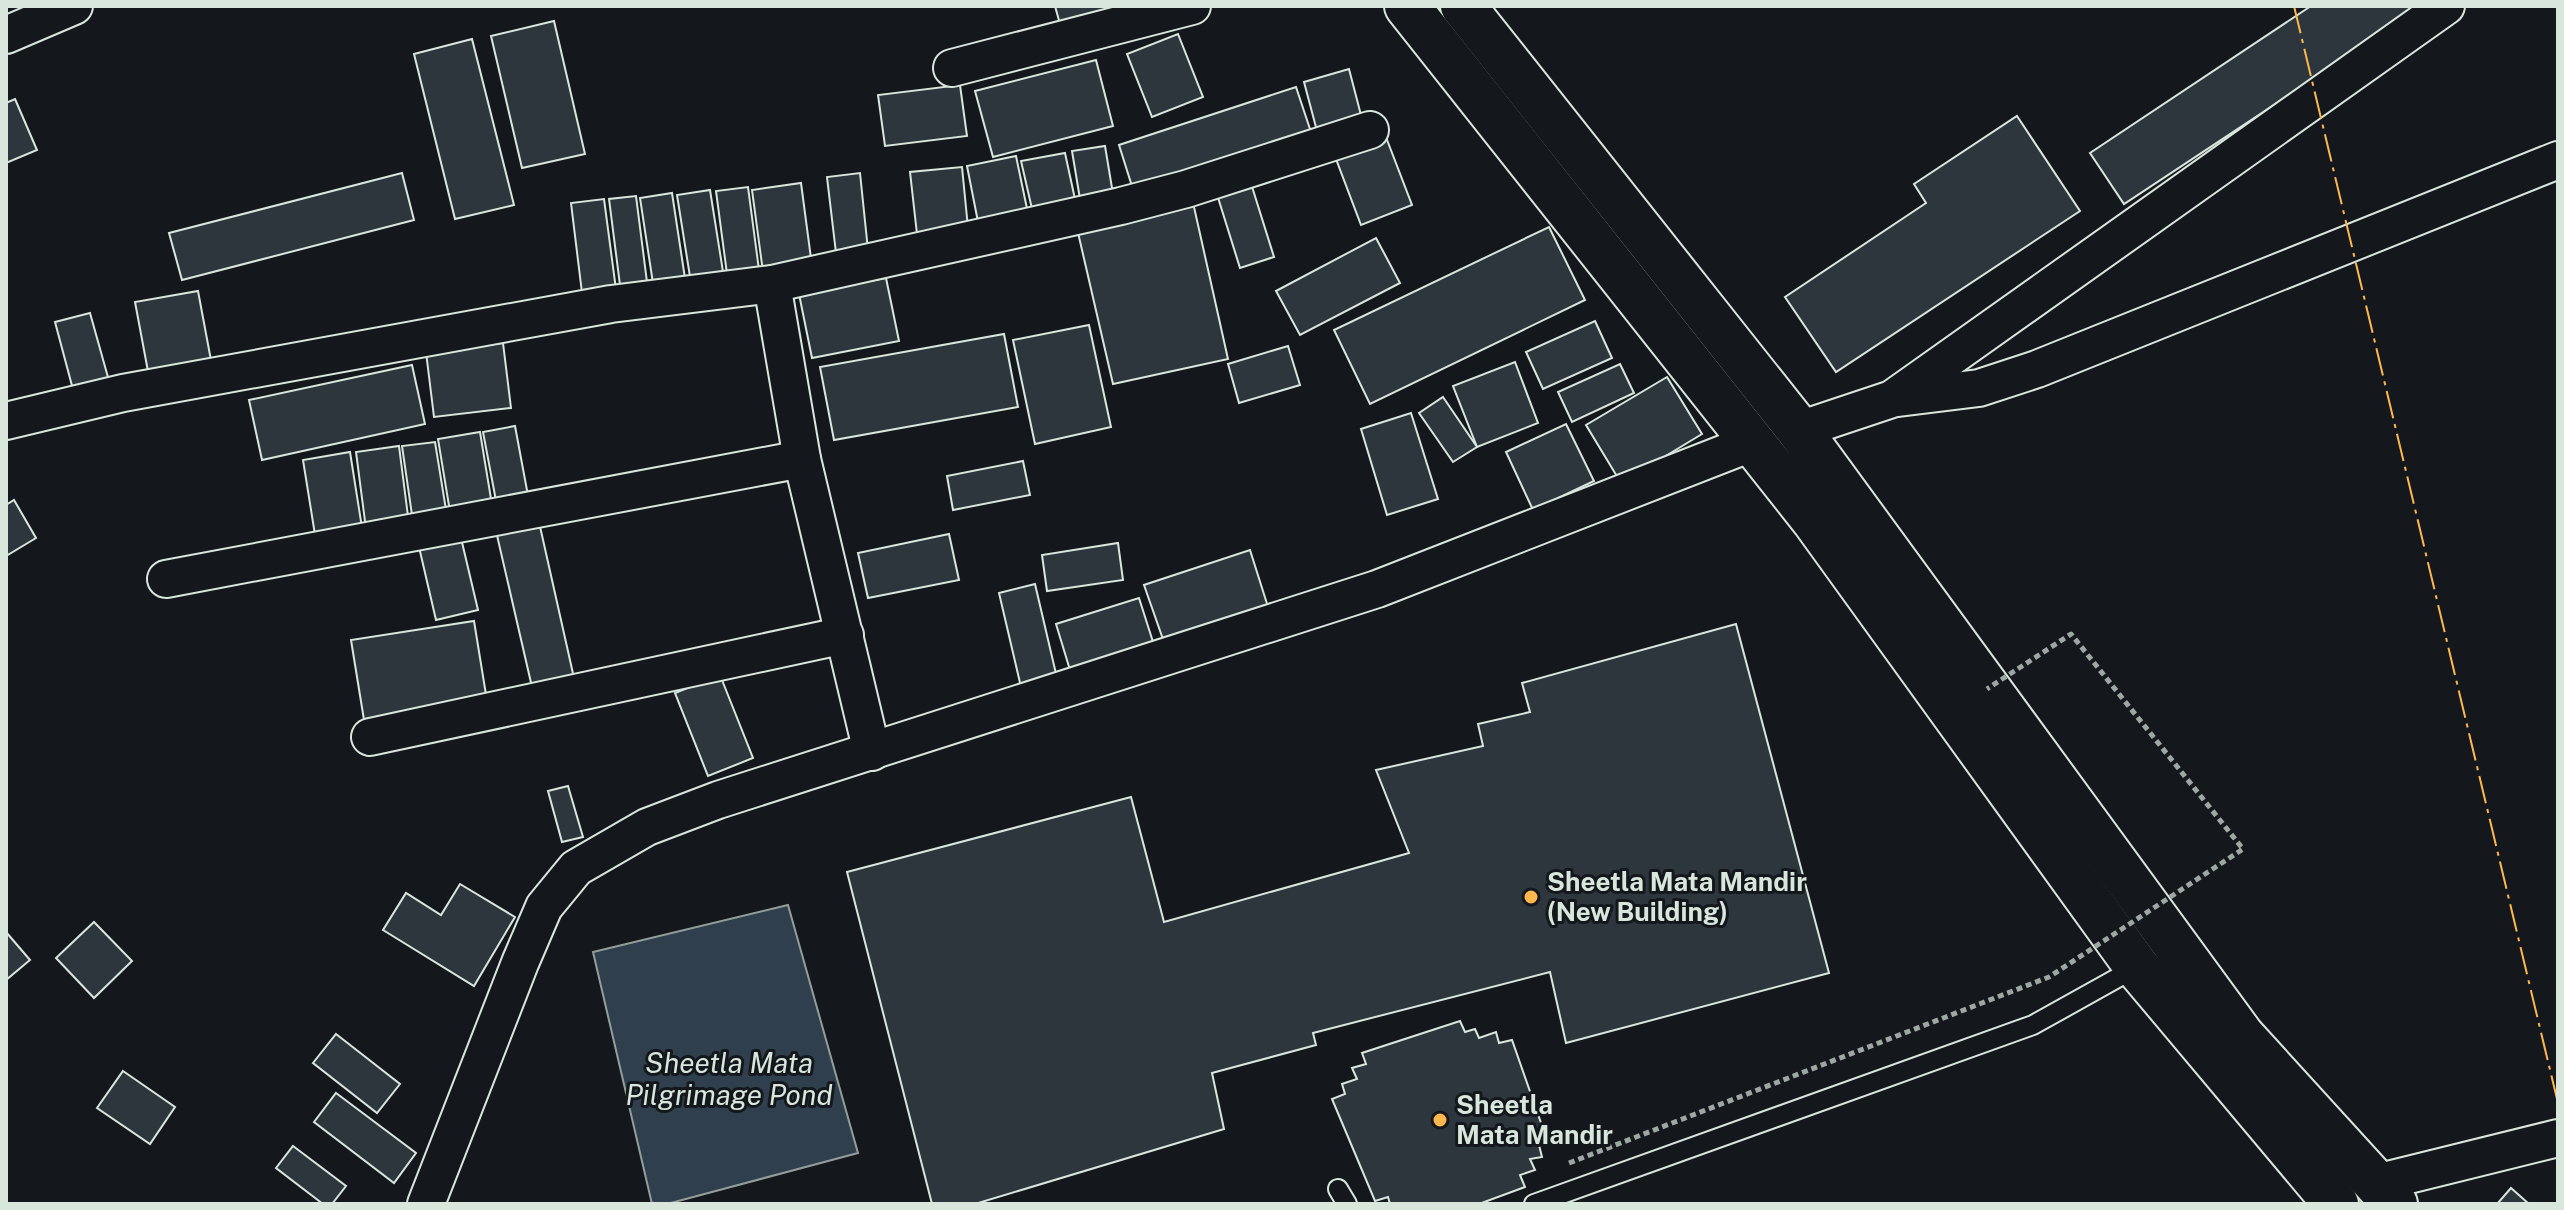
<svg xmlns="http://www.w3.org/2000/svg" width="2564" height="1210" viewBox="0 0 2564 1210" font-family="'Public Sans',sans-serif">
	<style>
		.water { fill: #2f3f4d; stroke: #939e99; stroke-width: 2 }
		.building { fill: #2c363c; stroke: #d8e6dc; stroke-width: 2 }
		.lines { fill: none; stroke-linecap: round; stroke-linejoin: round }
		.lane-casing { stroke: #d8e6dc; stroke-width: 22 }
		.street-casing { stroke: #d8e6dc; stroke-width: 40 }
		.secondary-casing { stroke: #d8e6dc; stroke-width: 48 }
		.lane { stroke: #14181c; stroke-width: 18 }
		.street { stroke: #14181c; stroke-width: 36 }
		.secondary { stroke: #14181c; stroke-width: 44 }
		.path-bridge { stroke: #9da8a2; stroke-width: 5; stroke-dasharray: 6 4; stroke-linecap: butt }
		.power { stroke: #ffb74d; stroke-width: 2; stroke-dasharray: 28 6 4 6; stroke-linecap: butt }
		.poi-dot { fill: #ffb74d; stroke: #14181c; stroke-width: 3 }
		.labels { text-anchor: middle; stroke-width: 6; stroke-linejoin: round; paint-order: stroke }
		.poi-label { font-size: 26px; font-weight: bold; fill: #d8e6dc; stroke: #14181c; text-anchor: start }
		.water-label { font-size: 28px; font-style: italic; fill: #d8e6dc; stroke: #14181c }
	</style>
	<rect width="100%" height="100%" fill="#14181c"/>
	<path class="water" d="M788 905 858 1153 667 1204H652L593 952Z"/>
	<g class="building">
		<path d="M1055 6H1123L1063 35Z"/>
		<path d="M2311 6H2424L2124 204 2090 153Z"/>
		<path d="M554 21 585 154 522 168 491 36Z"/>
		<path d="M1178 34 1203 97 1152 117 1127 54Z"/>
		<path d="M472 39 514 205 455 219 414 54Z"/>
		<path d="M1096 60 1113 126 993 157 975 91Z"/>
		<path d="M1349 69 1362 119 1317 131 1304 82Z"/>
		<path d="M960 85 967 136 885 146 878 95Z"/>
		<path d="M1296 87 1314 141 1136 199 1119 145Z"/>
		<path d="M15 99 37 150 6 163V103Z"/>
		<path d="M2017 116 2080 211 1836 372 1785 297 1926 203 1914 184Z"/>
		<path d="M1384 132 1412 205 1361 225 1333 151Z"/>
		<path d="M1105 146 1115 206 1082 211 1072 151Z"/>
		<path d="M1065 153 1078 213 1035 222 1021 161Z"/>
		<path d="M1016 156 1030 223 980 232 967 166Z"/>
		<path d="M962 167 969 238 918 243 910 172Z"/>
		<path d="M402 173 414 220 182 280 169 233Z"/>
		<path d="M860 173 868 250 836 253 827 177Z"/>
		<path d="M1249 177 1274 257 1240 268 1215 188Z"/>
		<path d="M801 183 812 266 763 272 752 190Z"/>
		<path d="M748 187 759 270 727 274 716 191Z"/>
		<path d="M710 190 724 278 691 283 677 195Z"/>
		<path d="M672 193 686 285 654 290 640 198Z"/>
		<path d="M636 196 648 290 621 293 609 199Z"/>
		<path d="M1192 198 1228 359 1113 384 1076 224Z"/>
		<path d="M604 199 617 297 583 301 571 203Z"/>
		<path d="M1549 227 1585 300 1370 404 1334 330Z"/>
		<path d="M1376 238 1400 283 1300 335 1276 291Z"/>
		<path d="M886 278 899 341 812 358 799 294Z"/>
		<path d="M198 291 213 371 150 382 135 302Z"/>
		<path d="M90 313 111 388 75 397 55 322Z"/>
		<path d="M1595 321 1612 358 1543 389 1526 352Z"/>
		<path d="M1089 325 1111 427 1035 444 1013 340Z"/>
		<path d="M1004 334 1018 407 834 440 820 367Z"/>
		<path d="M503 343 511 408 434 417 426 352Z"/>
		<path d="M1288 346 1300 385 1239 403 1228 364Z"/>
		<path d="M1515 362 1538 423 1477 447 1453 386Z"/>
		<path d="M1620 364 1634 393 1572 422 1558 392Z"/>
		<path d="M412 365 425 424 262 460 249 400Z"/>
		<path d="M1667 377 1702 434 1621 483 1586 425Z"/>
		<path d="M1443 397 1477 447 1453 462 1419 413Z"/>
		<path d="M1411 413 1438 499 1387 515 1361 429Z"/>
		<path d="M1566 424 1594 481 1533 510 1506 452Z"/>
		<path d="M515 426 529 501 497 506 483 432Z"/>
		<path d="M480 432 493 511 451 518 438 439Z"/>
		<path d="M435 442 447 516 413 522 402 446Z"/>
		<path d="M399 446 409 524 366 529 356 452Z"/>
		<path d="M350 452 363 534 316 541 303 460Z"/>
		<path d="M1023 461 1030 495 953 510 947 476Z"/>
		<path d="M14 500 36 538 6 556V505Z"/>
		<path d="M539 522 574 678 532 687 496 531Z"/>
		<path d="M949 534 959 580 868 598 858 553Z"/>
		<path d="M461 538 478 610 436 620 419 547Z"/>
		<path d="M1118 543 1123 580 1047 591 1042 555Z"/>
		<path d="M1250 550 1269 610 1165 645 1144 585Z"/>
		<path d="M1035 584 1057 678 1021 687 999 593Z"/>
		<path d="M1139 598 1154 645 1070 670 1056 624Z"/>
		<path d="M474 621 488 707 365 726 351 640Z"/>
		<path d="M1736 624 1829 973 1566 1043 1550 972 1313 1033 1316 1045 1212 1073 1224 1129 975 1204H932L847 872 1131 797 1164 922 1409 853 1376 770 1483 746 1478 724 1530 712 1522 683Z"/>
		<path d="M720 675 753 758 708 776 675 693Z"/>
		<path d="M568 786 583 837 562 842 548 791Z"/>
		<path d="M460 884 515 917 474 986 383 930 406 893 441 915Z"/>
		<path d="M94 922 132 961 94 998 56 958Z"/>
		<path d="M6 932 30 960 6 980Z"/>
		<path d="M1460 1021 1465 1032 1475 1029 1479 1038 1496 1032 1499 1043 1512 1040 1548 1143 1539 1145 1542 1157 1530 1159 1535 1170 1520 1175 1525 1187 1479 1204H1390L1388 1197 1375 1201 1332 1099 1345 1094 1342 1084 1357 1079 1352 1068 1366 1064 1362 1053Z"/>
		<path d="M336 1034 400 1084 377 1113 313 1063Z"/>
		<path d="M123 1071 175 1107 150 1144 97 1108Z"/>
		<path d="M336 1093 416 1153 394 1183 314 1122Z"/>
		<path d="M293 1146 346 1186 332 1204H323L276 1168Z"/>
		<path d="M2511 1188 2529 1204H2497Z"/>
	</g>
	<g class="lines">
		<g class="lane-casing">
			<g id="lane">
				<path d="M1338 1189 1347 1204"/>
				<path d="M1534 1204 2033 1025 2137 967"/>
			</g>
		</g>
		<g class="street-casing">
			<g id="street">
				<path d="M6 35 74 6"/>
				<path d="M952 68 1192 6"/>
				<path d="M772 284 802 459 872 752"/>
				<path d="M1898 398 1979 388 2037 369 2558 160"/>
				<path d="M6 421 123 393 611 304 772 284 1121 206 1186 189 1370 130"/>
				<path d="M1799 430 1892 399 2446 6"/>
				<path d="M166 579 802 459"/>
				<path d="M370 737 845 635"/>
				<path d="M2376 1183 2558 1138"/>
				<path d="M426 1204 520 963 544 907 576 868 647 827 718 800 1377 589 1751 443"/>
			</g>
		</g>
		<g class="secondary-casing">
			<g id="secondary">
				<path d="M1407 6 1814 520 2137 967 2336 1204"/>
				<path d="M1463 6 1799 430 2242 1036 2395 1204"/>
			</g>
		</g>
		<use href="#lane" class="lane"/>
		<use href="#street" class="street"/>
		<use href="#secondary" class="secondary"/>
		<path class="path-bridge" d="M1569 1163 2049 977 2243 849 2071 634 1987 689"/>
		<path class="power" d="M2294 6 2558 1103"/>
	</g>
	<g class="poi-dot">
		<circle cx="1531" cy="897" r="8"/>
		<circle cx="1440" cy="1120" r="8"/>
	</g>
	<g class="labels">
		<g class="poi-label">
			<text x="1547" y="891">Sheetla Mata Mandir<tspan x="1547" dy="30">(New Building)</tspan></text>
			<text x="1456" y="1114">Sheetla<tspan x="1456" dy="30">Mata Mandir</tspan></text>
		</g>
		<g class="water-label">
			<text x="729" y="1073">Sheetla Mata<tspan x="729" dy="32">Pilgrimage Pond</tspan></text>
		</g>
	</g>
	<rect width="2564" height="1210" fill="none" stroke="#d8e6dc" stroke-width="16"/>
</svg>
